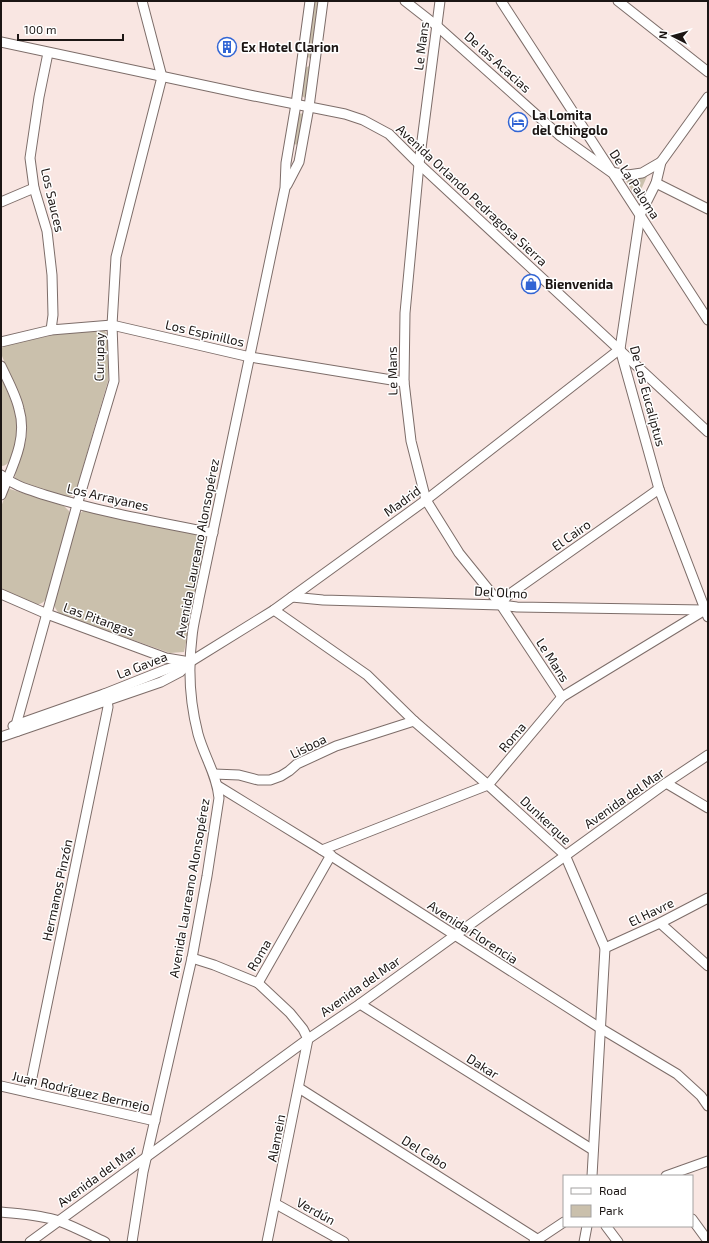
<svg xmlns="http://www.w3.org/2000/svg" width="709" height="1243" viewBox="0 0 709 1243" font-family="'Exo 2',sans-serif">
	<style>
		.green { fill: #cac0ac }
		.lines { fill: none; stroke-linecap: round; stroke-linejoin: round }
		.minor-casing { stroke: #7d6d69; stroke-width: 11 }
		.minor { stroke: #fff; stroke-width: 9 }
		.labels { text-anchor: middle; stroke-width: 3; stroke-linejoin: round; paint-order: stroke }
		.street-label { font-size: 13px; fill: #1c1614; stroke: #fff }
		.poi-label { font-size: 13px; font-weight: bold; fill: #1c1614; stroke: #fff; text-anchor: start }
	</style>
	<rect width="100%" height="100%" fill="#f9e6e2"/>
	<g class="green">
		<path d="M314 1H320L312 59H310L307 56Z"/>
		<path d="M309 66 311 67 307 97 305 98 302 96 305 68Z"/>
		<path d="M298 113 304 114 299 145 293 144Z"/>
		<path d="M648 174 637 199 626 181Z"/>
		<path d="M101 330 105 331 108 336V381L76 491C73 496 70 497 65 497L20 483 15 478C15 465 24 452 26 439 31 414 11 379 2 356V348L6 345 53 335Z"/>
		<path d="M1 377C8 395 20 415 18 434 17 440 15 447 13 453 10 459 9 465 2 466Z"/>
		<path d="M10 489 64 506 69 511 70 515 46 599C43 603 40 604 36 605L1 589V507L7 490Z"/>
		<path d="M83 511H87L200 535 204 540 205 546 184 652 170 653 60 614C56 610 54 607 54 601L78 515Z"/>
	</g>
	<g class="lines">
		<g class="minor-casing">
			<g id="minor">
				<path d="M405 1 437 26 559 135 611 172 628 175 642 173 661 162"/>
				<path d="M440 1 419 164 405 313 404 382 411 441 426 500 459 553 501 605 562 697"/>
				<path d="M501 1 708 320"/>
				<path d="M618 1 708 72"/>
				<path d="M1 42 254 96 345 114 363 120 389 134 419 164 708 432"/>
				<path d="M48 53 39 97 30 158 34 188 47 231 52 275 53 315 51 330"/>
				<path d="M708 97 661 162 656 183 640 215 620 349 659 489 708 617"/>
				<path d="M656 183 708 209"/>
				<path d="M287 185 299 162 309 107 323 1"/>
				<path d="M1 202 34 188"/>
				<path d="M1 342 51 330 112 325 250 357 404 382"/>
				<path d="M1 366C7 379 16 395 19 409 28 439 12 467 1 495"/>
				<path d="M1 475C14 486 30 490 45 495 100 512 157 522 213 533"/>
				<path d="M1 594 47 614 166 658 190 662"/>
				<path d="M292 597 323 600 501 605 517 607 704 610"/>
				<path d="M501 605 507 596 659 489"/>
				<path d="M274 610 367 675 414 721 488 785 565 855 605 948 592 1176"/>
				<path d="M13 726 104 694 167 669 187 663"/>
				<path d="M18 731 16 725 77 505 114 381 112 325 116 257 162 77 142 1"/>
				<path d="M1 737 161 682 180 672 190 662 274 610 426 500 620 349"/>
				<path d="M214 774 239 775 258 780H270L281 776 289 771 297 764 336 746 414 721"/>
				<path d="M666 783 708 808"/>
				<path d="M218 786 322 850 600 1028 677 1074 701 1096 708 1106"/>
				<path d="M322 850 488 785 562 697 705 610"/>
				<path d="M660 923 708 966"/>
				<path d="M605 948 660 923 708 898"/>
				<path d="M192 958 214 965 258 983 290 1013 303 1029 308 1039 267 1242"/>
				<path d="M258 983 331 855"/>
				<path d="M360 1004 593 1150"/>
				<path d="M1 1086 155 1121"/>
				<path d="M299 1088 537 1239"/>
				<path d="M29 1092 108 707 107 701 104 694"/>
				<path d="M666 1176 708 1161"/>
				<path d="M276 1204 344 1242"/>
				<path d="M1 1212C20 1214 41 1215 59 1221 75 1227 90 1235 105 1242"/>
				<path d="M692 1219 708 1241"/>
				<path d="M606 1226 618 1242"/>
				<path d="M30 1242 308 1039 360 1004 666 783 708 755"/>
				<path d="M132 1242 143 1172 192 958 207 876 219 798C217 775 204 756 198 734 190 703 188 669 192 637 193 624 197 611 199 598L285 188 286 163 296 104 310 1"/>
				<path d="M534 1242 564 1222"/>
				<path d="M584 1242 587 1226"/>
			</g>
		</g>
		<use href="#minor" class="minor"/>
	</g>
	<defs>
		<g id="building-ring" transform="scale(1)"><circle r="9.5" fill="#fff" stroke="#3265d4" stroke-width="1.5"/><path d="M-4-6H4V6H1V3H-1V6H-4ZM-2.5-4.3h1.7v1.8h-1.7ZM.8-4.3h1.7v1.8H.8ZM-2.5-1h1.7V.8h-1.7ZM.8-1h1.7V.8H.8Z" fill="#3265d4"/></g>
		<g id="hotel-ring" transform="scale(1)"><circle r="9.5" fill="#fff" stroke="#3265d4" stroke-width="1.5"/><path d="M-6-4.5h1.5V1H6V5H4.5V3h-9V5H-6ZM-4 0a1.8 1.8 0 1 1 3.6 0ZM.5 0V-2.5h3Q6-2.5 6 0Z" fill="#3265d4"/></g>
		<g id="shop-ring" transform="scale(1)"><circle r="9.5" fill="#fff" stroke="#3265d4" stroke-width="1.5"/><path d="M-5-2.5h2.3a2.7 3.5 0 0 1 5.4 0H5L5.5 6h-11ZM-1.5-2.5h3a1.5 2.3 0 0 0-3 0Z" fill="#3265d4"/></g>
	</defs>
	<g fill-rule="evenodd">
		<use href="#building-ring" x="227" y="47"/>
		<use href="#hotel-ring" x="518" y="122"/>
		<use href="#shop-ring" x="531" y="284"/>
	</g>
	<g class="labels">
		<g class="street-label">
			<text transform="translate(421 46) rotate(-83)" y="5">Le Mans</text>
			<text transform="translate(498 62) rotate(42)" y="5">De las Acacias</text>
			<text transform="translate(635 184) rotate(57)" y="5">De La Paloma</text>
			<text transform="translate(472 195) rotate(43)" y="5">Avenida Orlando Pedragosa Sierra</text>
			<text transform="translate(53 200) rotate(77)" y="5">Los Sauces</text>
			<text transform="translate(205 333) rotate(13)" y="5">Los Espinillos</text>
			<text transform="translate(99 357) rotate(-89)" y="5">Curupay</text>
			<text transform="translate(392 371) rotate(-91)" y="5">Le Mans</text>
			<text transform="translate(648 396) rotate(75)" y="5">De Los Eucaliptus</text>
			<text transform="translate(108 497) rotate(13)" y="5">Los Arrayanes</text>
			<text transform="translate(402 501) rotate(-36)" y="5">Madrid</text>
			<text transform="translate(571 535) rotate(-35)" y="5">El Cairo</text>
			<text transform="translate(197 548) rotate(-79)" y="5">Avenida Laureano Alonsopérez</text>
			<text transform="translate(501 592) rotate(3)" y="5">Del Olmo</text>
			<text transform="translate(99 619) rotate(20)" y="5">Las Pitangas</text>
			<text transform="translate(553 660) rotate(57)" y="5">Le Mans</text>
			<text transform="translate(142 665) rotate(-21)" y="5">La Gavea</text>
			<text transform="translate(512 737) rotate(-50)" y="5">Roma</text>
			<text transform="translate(308 746) rotate(-26)" y="5">Lisboa</text>
			<text transform="translate(624 798) rotate(-35)" y="5">Avenida del Mar</text>
			<text transform="translate(546 820) rotate(43)" y="5">Dunkerque</text>
			<text transform="translate(189 888) rotate(-80)" y="5">Avenida Laureano Alonsopérez</text>
			<text transform="translate(57 890) rotate(-78)" y="5">Hermanos Pinzón</text>
			<text transform="translate(651 912) rotate(-26)" y="5">El Havre</text>
			<text transform="translate(473 932) rotate(33)" y="5">Avenida Florencia</text>
			<text transform="translate(259 955) rotate(-60)" y="5">Roma</text>
			<text transform="translate(360 986) rotate(-35)" y="5">Avenida del Mar</text>
			<text transform="translate(483 1066) rotate(32)" y="5">Dakar</text>
			<text transform="translate(81 1091) rotate(13)" y="5">Juan Rodríguez Bermejo</text>
			<text transform="translate(276 1138) rotate(-79)" y="5">Alamein</text>
			<text transform="translate(425 1152) rotate(32)" y="5">Del Cabo</text>
			<text transform="translate(97 1176) rotate(-36)" y="5">Avenida del Mar</text>
			<text transform="translate(316 1211) rotate(29)" y="5">Verdún</text>
		</g>
		<g class="poi-label">
			<text x="241" y="52">Ex Hotel Clarion</text>
			<text x="532" y="120">La Lomita<tspan x="532" dy="15">del Chingolo</tspan></text>
			<text x="545" y="289">Bienvenida</text>
		</g>
	</g>
	<rect width="709" height="1243" fill="none" stroke="#1c1614" stroke-width="4"/>
	<rect x="563" y="1175" width="130" height="52" fill="#ffffff" stroke="#a4a2a1"/>
	<rect x="571" y="1188" width="20" height="6" fill="#ffffff" stroke="#a4a2a1"/>
	<text x="599" y="1195" font-size="12" fill="#1c1614">Road</text>
	<rect x="571" y="1205" width="20" height="12" fill="#cac0ac" stroke="#a4a2a1"/>
	<text x="599" y="1215" font-size="12" fill="#1c1614">Park</text>
	<g transform="translate(673 36) rotate(276)" stroke="#ffffff" stroke-width="3" paint-order="stroke">
	<path d="M0-3L7 15L0 10L-7 15Z" fill="#1c1614"/>
	<text y="-6" font-size="11" font-weight="bold" text-anchor="middle" fill="#1c1614">N</text>
	</g>
	<path d="M18 34v6h105v-6" fill="none" stroke="#1c1614" stroke-width="2"/>
	<text x="24" y="34" font-size="12" fill="#1c1614" stroke="#ffffff" stroke-width="3" paint-order="stroke">100 m</text>
</svg>
